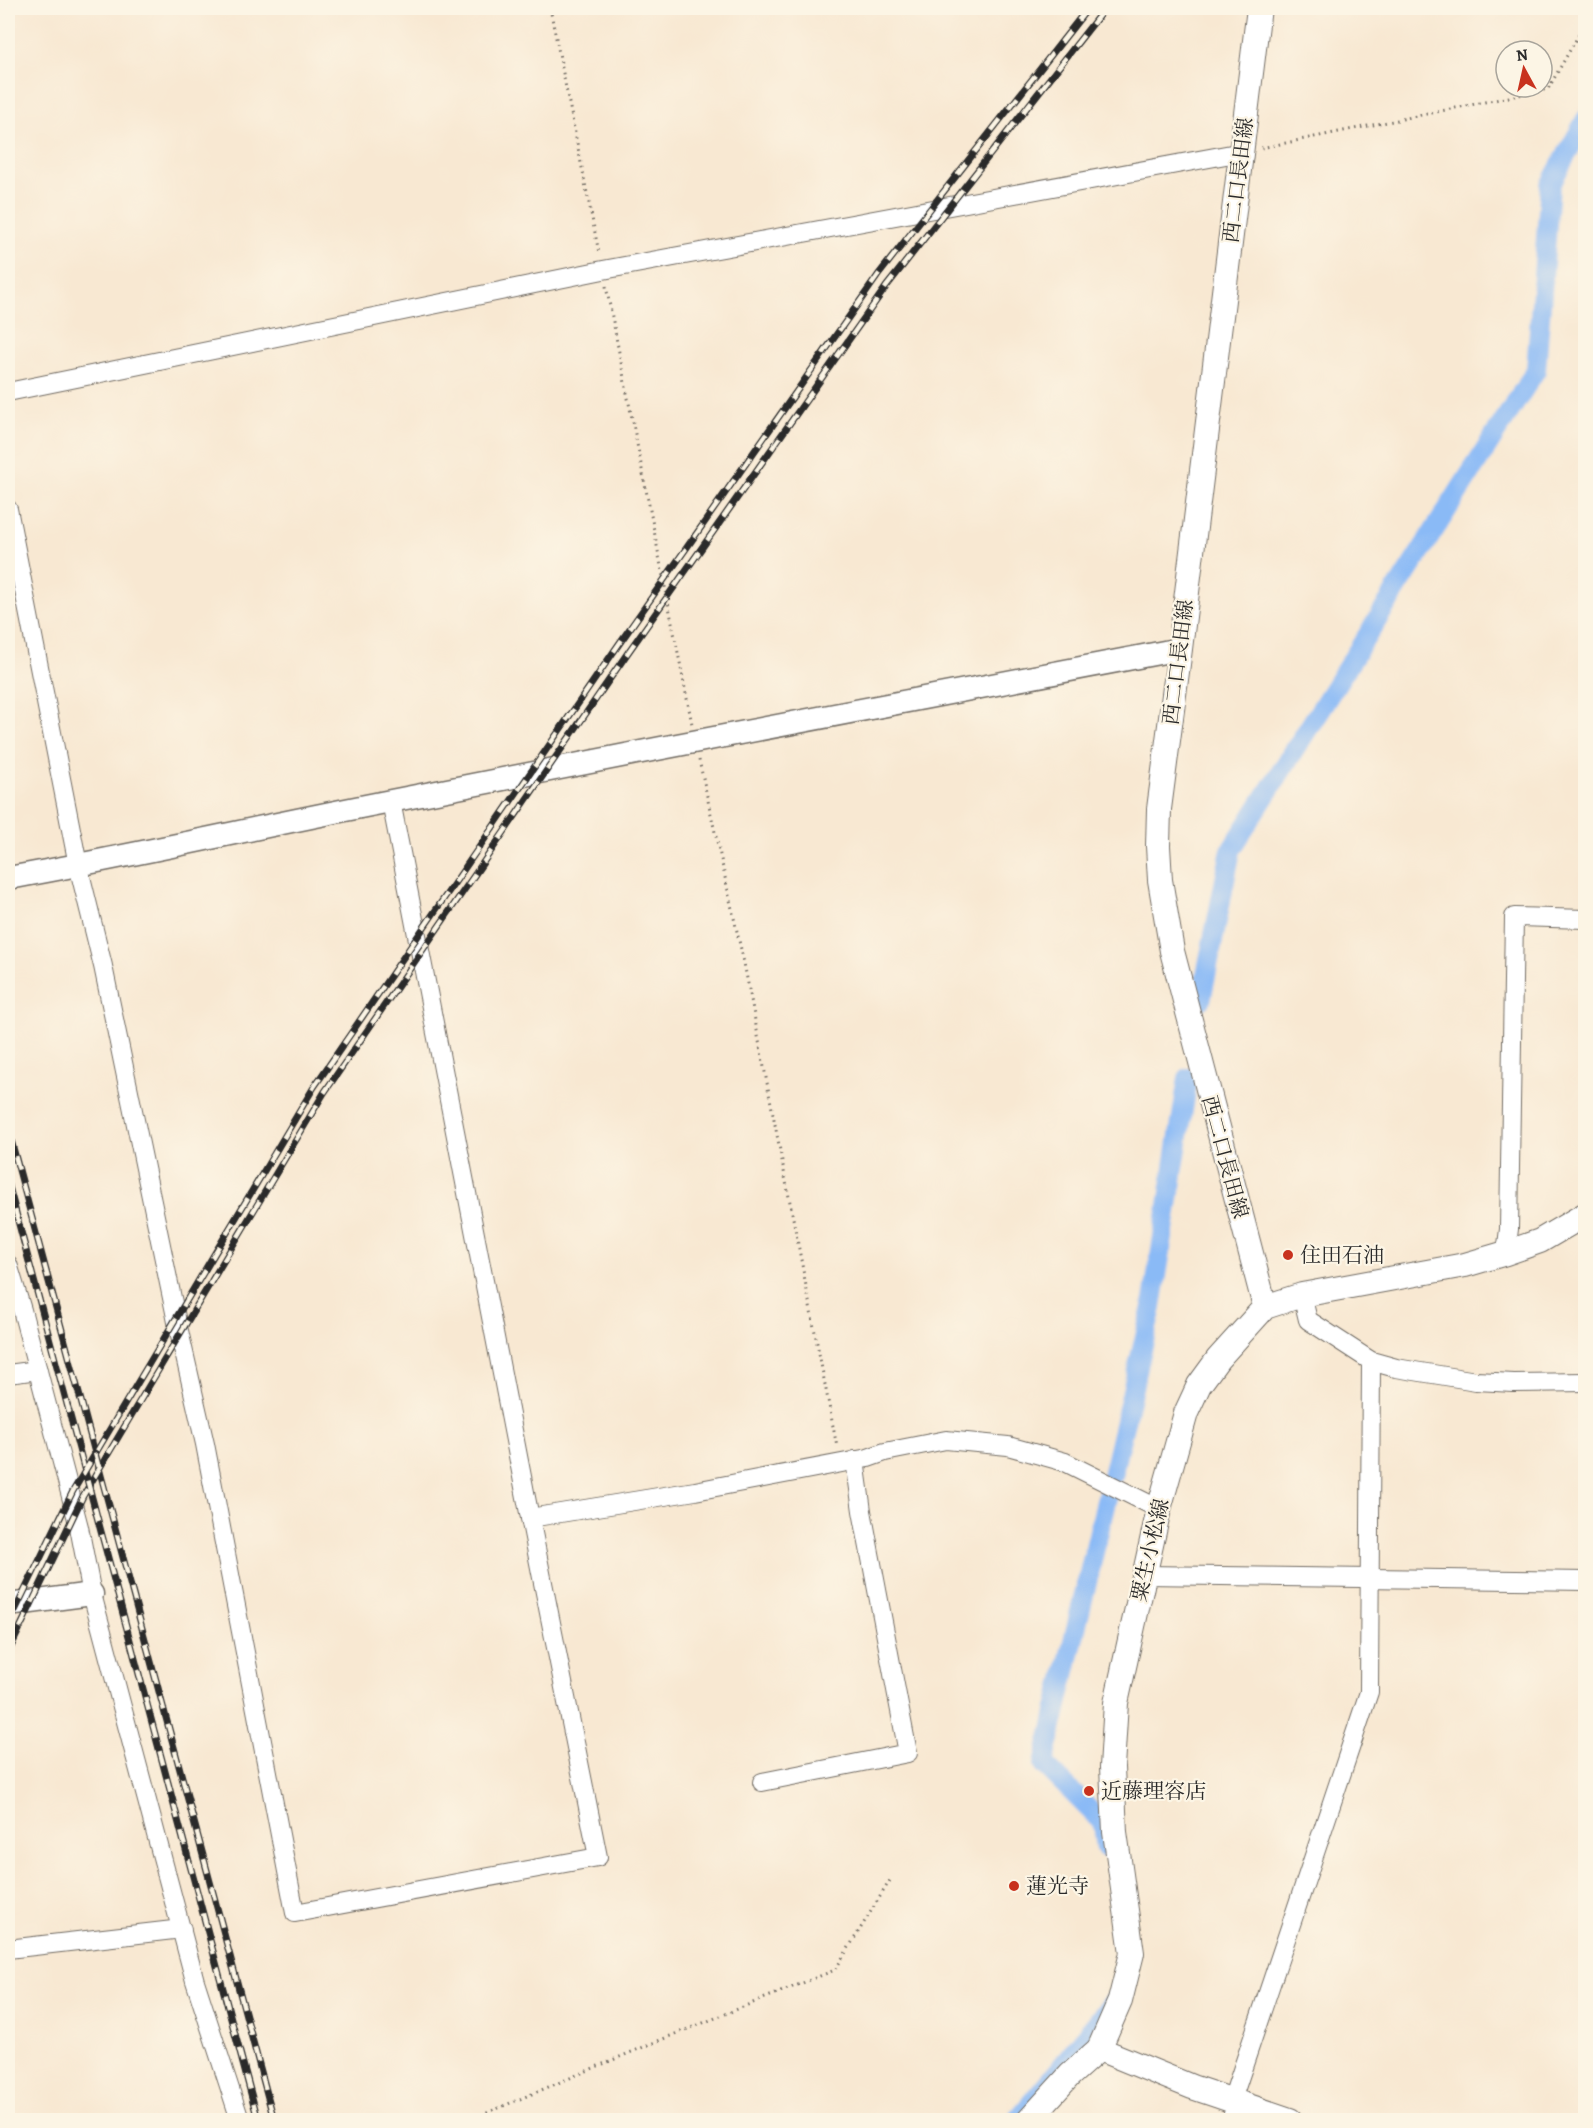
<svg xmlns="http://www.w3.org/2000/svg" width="1593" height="2128" viewBox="0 0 1593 2128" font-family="Alegreya,'Noto Serif JP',serif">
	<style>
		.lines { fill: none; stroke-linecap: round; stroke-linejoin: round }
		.canal { stroke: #8abaf6; stroke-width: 20 }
		.minor-casing { stroke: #736d65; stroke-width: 20 }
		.tertiary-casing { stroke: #736d65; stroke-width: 25 }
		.secondary-casing { stroke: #736d65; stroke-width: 26 }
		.path { stroke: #736d65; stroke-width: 3; stroke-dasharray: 1.5 4.5; stroke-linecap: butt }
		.minor { stroke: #fff; stroke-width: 18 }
		.tertiary { stroke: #fff; stroke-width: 22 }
		.secondary { stroke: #fff; stroke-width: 24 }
		.rail-casing { stroke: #2b2b2b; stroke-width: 7 }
		.rail { stroke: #fcf5e5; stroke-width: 4.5; stroke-dasharray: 14; stroke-linecap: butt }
		.poi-dot { fill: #c8321e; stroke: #fcf5e5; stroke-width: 2 }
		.labels { text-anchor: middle; stroke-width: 4.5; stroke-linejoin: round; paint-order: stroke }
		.street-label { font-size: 21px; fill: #2b2b2b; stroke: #fcf5e5 }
		.poi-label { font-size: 21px; fill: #2b2b2b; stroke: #fcf5e5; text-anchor: start }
	</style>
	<rect width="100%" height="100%" fill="#fcf5e5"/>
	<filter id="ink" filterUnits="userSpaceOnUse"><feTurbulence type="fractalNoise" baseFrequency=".0167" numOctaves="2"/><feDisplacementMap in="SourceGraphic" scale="12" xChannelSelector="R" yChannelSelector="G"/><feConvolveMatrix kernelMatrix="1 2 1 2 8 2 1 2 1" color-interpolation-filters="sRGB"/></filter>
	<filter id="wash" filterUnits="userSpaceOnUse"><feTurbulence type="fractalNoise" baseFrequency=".008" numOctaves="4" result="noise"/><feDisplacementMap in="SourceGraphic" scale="24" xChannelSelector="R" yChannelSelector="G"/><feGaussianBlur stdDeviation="1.35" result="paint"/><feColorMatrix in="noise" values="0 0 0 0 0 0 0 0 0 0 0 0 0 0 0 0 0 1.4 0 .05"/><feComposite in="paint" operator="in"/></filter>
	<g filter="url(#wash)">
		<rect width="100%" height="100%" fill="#f8e8d2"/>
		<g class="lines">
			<g class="canal">
				<path d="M1201 1000 1231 850 1536 370 1550 185 1586 119"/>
				<path d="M1112 1476 1152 1307 1188 1078"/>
				<path d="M1106 1848 1103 1823 1044 1764 1108 1493"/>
				<path d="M1017 2120 1114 2001"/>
			</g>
		</g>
	</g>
	<g filter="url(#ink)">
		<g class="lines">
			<g class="minor-casing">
				<g id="minor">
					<path d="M8 392 603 270 1242 152"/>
					<path d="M8 509 78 865 103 966 177 1322 205 1444 295 1913 598 1857 530 1518 391 801"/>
					<path d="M1506 1253 1509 1229 1514 917 1586 919"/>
					<path d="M8 1264 22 1310 79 1527 92 1594 195 1981 240 2120"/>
					<path d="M1302 1295 1308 1320 1371 1361 1396 1368 1476 1381 1514 1383 1586 1382"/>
					<path d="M8 1374 38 1370"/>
					<path d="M530 1518 695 1491 868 1458 885 1452 946 1440 1008 1446 1065 1462 1159 1509"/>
					<path d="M1143 1575 1586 1581"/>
					<path d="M762 1782 908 1753 862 1511 855 1460"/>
					<path d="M8 1949 182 1929"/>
					<path d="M1231 2120 1234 2111 1232 2100 1369 1692 1371 1361"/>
				</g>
			</g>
			<g class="tertiary-casing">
				<g id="tertiary">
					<path d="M8 878C138 855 266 825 396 800 657 748 919 699 1180 649"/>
					<path d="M8 1605 92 1594"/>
				</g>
			</g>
			<g class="secondary-casing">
				<g id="secondary">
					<path d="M1259 8 1180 649 1159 809 1158 846 1160 880 1172 951 1265 1307"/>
					<path d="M1099 2049 1192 2087 1290 2120"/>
					<path d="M1029 2120 1070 2075 1099 2049 1120 2001 1132 1953 1115 1832 1112 1767 1116 1703 1159 1509 1186 1413 1199 1385 1218 1359 1265 1307 1302 1295 1465 1265 1506 1253 1540 1241 1586 1214"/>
				</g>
			</g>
			<g class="path">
				<path d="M550 8 599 253"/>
				<path d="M1261 148 1548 89 1586 22"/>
				<path d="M606 286 692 724"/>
				<path d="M699 760 744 963 837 1447"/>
				<path d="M470 2120 653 2043 835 1970 892 1877"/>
			</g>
			<use href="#minor" class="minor"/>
			<use href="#tertiary" class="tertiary"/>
			<use href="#secondary" class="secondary"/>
			<g class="rail-casing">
				<g id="rail">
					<path d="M8 1129 274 2120"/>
					<path d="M8 1183 258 2120"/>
					<path d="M8 1625 73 1491 314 1087 619 644 879 274 1088 8"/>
					<path d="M8 1653 83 1496 324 1093 629 651 886 287 1105 8"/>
				</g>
			</g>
			<use href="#rail" class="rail"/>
		</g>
	</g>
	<g class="poi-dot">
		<circle cx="1288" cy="1255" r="6"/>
		<circle cx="1089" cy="1791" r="6"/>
		<circle cx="1014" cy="1886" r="6"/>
	</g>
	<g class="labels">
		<g class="street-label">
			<text transform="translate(1238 180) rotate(-83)" y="7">西二口長田線</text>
			<text transform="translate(1178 662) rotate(-83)" y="7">西二口長田線</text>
			<text transform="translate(1225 1157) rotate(75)" y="7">西二口長田線</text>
			<text transform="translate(1150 1550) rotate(-77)" y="7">粟生小松線</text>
		</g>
		<g class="poi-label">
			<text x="1300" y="1262">住田石油</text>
			<text x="1101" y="1798">近藤理容店</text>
			<text x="1026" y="1893">蓮光寺</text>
		</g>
	</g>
	<rect width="1593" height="2128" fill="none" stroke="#fcf5e5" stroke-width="30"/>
	<g transform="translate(1524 69) rotate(352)"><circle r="28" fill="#fcf5e5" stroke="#a8a49b" stroke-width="1.5"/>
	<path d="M0-4.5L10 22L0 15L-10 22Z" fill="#c8321e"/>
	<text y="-9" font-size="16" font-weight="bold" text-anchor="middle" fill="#2b2b2b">N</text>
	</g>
</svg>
